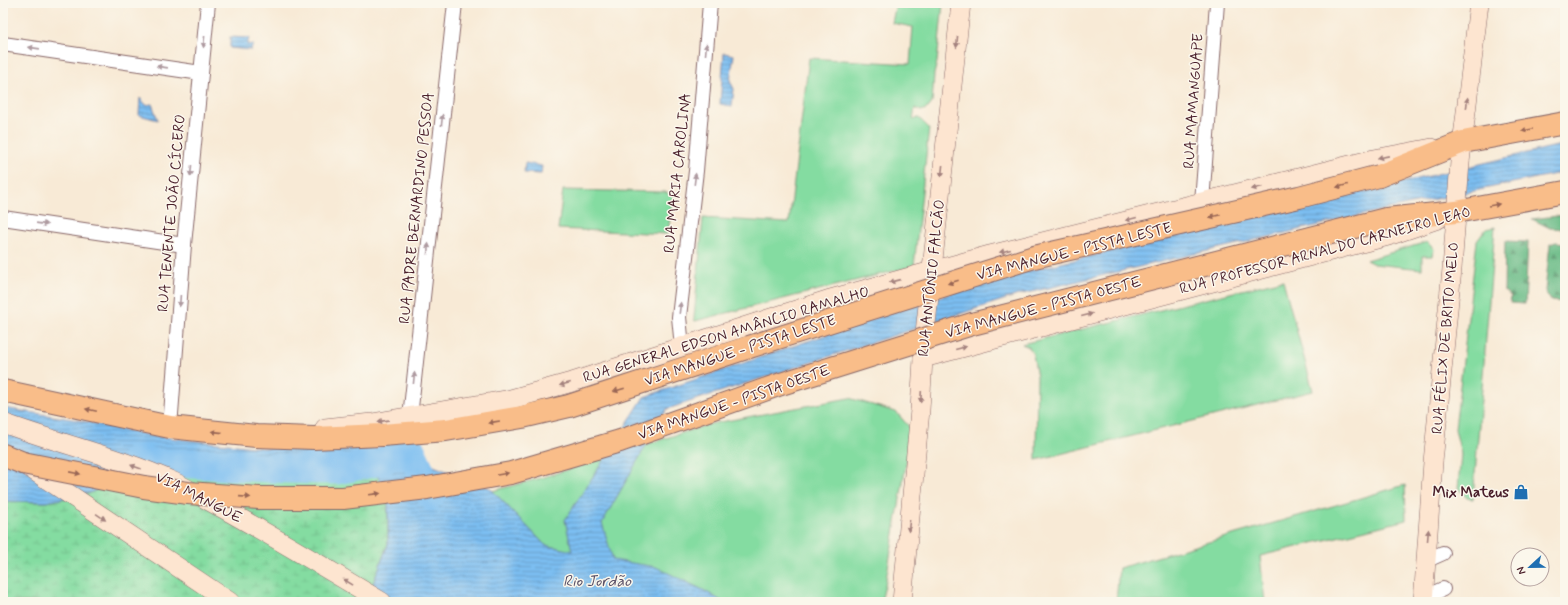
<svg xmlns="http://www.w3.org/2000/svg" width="1568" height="605" viewBox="0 0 1568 605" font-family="Mynerve,sans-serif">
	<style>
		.grass { fill: #84dca1; stroke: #677e66 }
		.forest { fill: url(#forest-firs); stroke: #5a6e59 }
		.wetland { fill: url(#wetland-marsh); stroke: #677e66 }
		.water { fill: url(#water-rules); stroke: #626e8e }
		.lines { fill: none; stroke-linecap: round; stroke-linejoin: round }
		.river { stroke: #7bbef1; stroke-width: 29 }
		.minor-casing { stroke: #876667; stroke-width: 16 }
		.secondary-casing { stroke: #876667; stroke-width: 20 }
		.primary-casing { stroke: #876667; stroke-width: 24 }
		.minor { stroke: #fff; stroke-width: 14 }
		.secondary { stroke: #fde5d0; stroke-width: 19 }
		.primary { stroke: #f9bd89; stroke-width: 22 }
		.primary-bridge-casing { stroke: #876667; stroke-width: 24; stroke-linecap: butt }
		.primary-bridge { stroke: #f9bd89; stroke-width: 22 }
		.oneway { fill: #ae9aa0 }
		.oneway2 { fill: #a4827e }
		.oneway3 { fill: #965 }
		.labels { text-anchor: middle; stroke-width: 3; stroke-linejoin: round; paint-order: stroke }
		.street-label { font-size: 15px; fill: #4a1f2b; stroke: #fbf7ec }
		.poi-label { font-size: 15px; font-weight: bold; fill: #4a1f2b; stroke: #fbf7ec; text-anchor: end }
		.water-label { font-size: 16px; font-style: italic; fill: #594f66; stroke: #fbf7ec }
	</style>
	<defs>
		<pattern id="forest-firs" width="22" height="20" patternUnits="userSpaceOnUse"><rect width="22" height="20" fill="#6bbc87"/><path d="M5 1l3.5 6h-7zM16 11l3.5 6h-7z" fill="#5a986f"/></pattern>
		<pattern id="wetland-marsh" width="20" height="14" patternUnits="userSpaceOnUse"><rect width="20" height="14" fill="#84dca1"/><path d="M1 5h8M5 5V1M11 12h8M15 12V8" fill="none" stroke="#74bc8b"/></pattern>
		<pattern id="water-rules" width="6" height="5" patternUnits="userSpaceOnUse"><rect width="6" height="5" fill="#7bbef1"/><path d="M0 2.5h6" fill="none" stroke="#679ac3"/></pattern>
	</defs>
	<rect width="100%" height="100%" fill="#fbf7ec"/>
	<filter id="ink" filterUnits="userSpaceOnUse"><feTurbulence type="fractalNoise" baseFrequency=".025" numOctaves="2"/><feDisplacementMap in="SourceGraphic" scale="8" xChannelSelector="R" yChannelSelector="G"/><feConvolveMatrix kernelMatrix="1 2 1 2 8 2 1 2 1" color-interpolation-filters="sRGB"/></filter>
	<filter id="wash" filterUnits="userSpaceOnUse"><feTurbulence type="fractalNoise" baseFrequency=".012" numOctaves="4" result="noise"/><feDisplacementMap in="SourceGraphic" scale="16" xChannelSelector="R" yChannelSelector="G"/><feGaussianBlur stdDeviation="0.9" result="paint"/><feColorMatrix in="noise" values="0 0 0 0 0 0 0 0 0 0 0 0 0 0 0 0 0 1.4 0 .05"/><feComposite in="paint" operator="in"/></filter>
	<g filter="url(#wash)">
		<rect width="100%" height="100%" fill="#f8ead6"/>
		<g class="grass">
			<path d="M896 3H943L937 62 934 74 932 103 928 108 921 111 915 108 913 119 919 118 929 128 914 266 695 321 694 318 703 218 789 223 809 58 910 64 913 27 892 23Z"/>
			<path d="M563 190 665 192 673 195 668 234 558 229Z"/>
			<path d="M1495 227 1473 499 1467 498 1458 488 1461 454 1455 429 1477 241 1486 229Z"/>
			<path d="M1427 242 1434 249 1433 256H1422V269L1374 264 1366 260Z"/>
			<path d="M1283 280 1313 391 1036 460 1037 377 1033 354 1029 347 1022 344Z"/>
			<path d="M849 398 896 412 912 430 885 585 881 602H551L545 545 492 491 541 478 710 424Z"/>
			<path d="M1405 485 1406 520 1260 556 1265 602H1116L1119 568Z"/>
		</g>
		<g class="forest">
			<path d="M1565 215V229L1550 228 1532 219Z"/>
			<path d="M1505 241 1528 242 1525 304 1510 303 1511 296 1504 291Z"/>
			<path d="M1556 242 1565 243V302L1551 301 1545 291 1550 244Z"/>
		</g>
		<path class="wetland" d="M247 454 327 456 351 459 376 472 388 501V544L372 586 359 602H3V501L46 502 90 493 123 477 193 458Z"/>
		<g class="water">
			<path d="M230 37 249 38 247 45 253 44 251 50 230 48Z"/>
			<path d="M724 53 734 55 730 81 734 89 732 106 720 104Z"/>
			<path d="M140 98 146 105 152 104 158 120 139 115Z"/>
			<path d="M1565 144V172L1392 208 1018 295 667 409 602 523 613 560 656 567 705 591 723 602H359L372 586 388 544V501L376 472 351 459 327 456 247 454 193 458 123 477 90 493 46 502 3 501V408L83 421 153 436 263 448 390 449 490 488 545 545 572 551 565 520 644 397 919 303 1015 274Z"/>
			<path d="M525 163 542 166 541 174 524 173Z"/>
		</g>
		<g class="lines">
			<path class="river" d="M136 459 153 462 291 469 337 470 382 461 411 450 431 495"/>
		</g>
	</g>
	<g filter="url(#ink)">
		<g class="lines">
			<g class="minor-casing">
				<g id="minor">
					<path d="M3 44 201 73"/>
					<path d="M1202 202 1217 3"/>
					<path d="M3 218 184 245"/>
					<path d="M682 347 679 317 696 171 710 3"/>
					<path d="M410 417 455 3"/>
					<path d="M170 427 184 245 208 3"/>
					<path d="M1425 561 1443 553"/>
					<path d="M1423 598 1443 589"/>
				</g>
			</g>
			<g class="secondary-casing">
				<g id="secondary">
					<path d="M923 358 1388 236 1438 219"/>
					<path d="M3 423C60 444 119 457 174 482 191 490 206 500 222 508 276 538 329 570 382 602"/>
					<path d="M325 428 372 423 511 399 572 382 827 300 990 255 1374 159 1432 148"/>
					<path d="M24 464 230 602"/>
					<path d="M902 602 920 410 924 342 961 3"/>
					<path d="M1423 602 1433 462 1452 269 1460 162 1479 3"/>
				</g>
			</g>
			<g class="primary-casing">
				<g id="primary">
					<path d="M1379 176 1463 142 1565 123"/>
					<path d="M1386 219 1456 212 1565 192"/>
					<path d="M3 391 170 427 256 436 314 438 382 435 446 430 522 417 569 406 749 347"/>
					<path d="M3 455 23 463"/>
				</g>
			</g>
			<use href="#minor" class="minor"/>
			<use href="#secondary" class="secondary"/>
			<use href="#primary" class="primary"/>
			<g class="primary-bridge-casing">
				<g id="primary-bridge">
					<path d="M749 347 1034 257 1299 197 1379 176"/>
					<path d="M23 463 144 487 188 493 259 498H343L427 488 511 473 620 441 781 384 972 324 1386 219"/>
				</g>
			</g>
			<use href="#primary-bridge" class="primary-bridge"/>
		</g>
		<defs><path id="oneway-solid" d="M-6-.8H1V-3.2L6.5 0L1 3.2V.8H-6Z"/></defs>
		<g class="oneway">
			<use href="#oneway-solid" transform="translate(204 42) rotate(96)"/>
			<use href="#oneway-solid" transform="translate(34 48) rotate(-172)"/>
			<use href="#oneway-solid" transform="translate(706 49) rotate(-85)"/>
			<use href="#oneway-solid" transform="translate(162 67) rotate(-172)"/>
			<use href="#oneway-solid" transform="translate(442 120) rotate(-84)"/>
			<use href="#oneway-solid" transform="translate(191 171) rotate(95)"/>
			<use href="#oneway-solid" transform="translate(695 179) rotate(-83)"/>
			<use href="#oneway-solid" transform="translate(42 224) rotate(8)"/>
			<use href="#oneway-solid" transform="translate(428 249) rotate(-84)"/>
			<use href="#oneway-solid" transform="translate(180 301) rotate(94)"/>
			<use href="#oneway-solid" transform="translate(680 308) rotate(-83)"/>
			<use href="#oneway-solid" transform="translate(414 378) rotate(-84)"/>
		</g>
		<g class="oneway2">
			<use href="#oneway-solid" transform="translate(957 42) rotate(96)"/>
			<use href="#oneway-solid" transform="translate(1467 103) rotate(-83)"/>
			<use href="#oneway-solid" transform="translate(1383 157) rotate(169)"/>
			<use href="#oneway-solid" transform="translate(942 171) rotate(96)"/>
			<use href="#oneway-solid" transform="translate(1257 188) rotate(166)"/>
			<use href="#oneway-solid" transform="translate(1131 219) rotate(166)"/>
			<use href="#oneway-solid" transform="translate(1005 251) rotate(166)"/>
			<use href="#oneway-solid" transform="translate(895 281) rotate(165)"/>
			<use href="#oneway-solid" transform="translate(1087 315) rotate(-15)"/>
			<use href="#oneway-solid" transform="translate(961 348) rotate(-15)"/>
			<use href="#oneway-solid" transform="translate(565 384) rotate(165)"/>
			<use href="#oneway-solid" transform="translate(921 397) rotate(93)"/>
			<use href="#oneway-solid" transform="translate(383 421) rotate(171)"/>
			<use href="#oneway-solid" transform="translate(136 467) rotate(-160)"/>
			<use href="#oneway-solid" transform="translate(101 517) rotate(34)"/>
			<use href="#oneway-solid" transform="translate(909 526) rotate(96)"/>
			<use href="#oneway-solid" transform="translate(1428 535) rotate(-85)"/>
			<use href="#oneway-solid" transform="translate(348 582) rotate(-149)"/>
		</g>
		<g class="oneway3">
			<use href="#oneway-solid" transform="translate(1527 130) rotate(170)"/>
			<use href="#oneway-solid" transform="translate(1342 186) rotate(166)"/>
			<use href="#oneway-solid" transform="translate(1494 205) rotate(-10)"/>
			<use href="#oneway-solid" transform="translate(1215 216) rotate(167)"/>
			<use href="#oneway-solid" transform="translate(953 282) rotate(162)"/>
			<use href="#oneway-solid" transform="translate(619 390) rotate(163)"/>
			<use href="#oneway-solid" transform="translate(91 410) rotate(-168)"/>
			<use href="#oneway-solid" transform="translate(494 422) rotate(171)"/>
			<use href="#oneway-solid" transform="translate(217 432) rotate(-174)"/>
			<use href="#oneway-solid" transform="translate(75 473) rotate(11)"/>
			<use href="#oneway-solid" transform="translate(503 474) rotate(-10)"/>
			<use href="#oneway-solid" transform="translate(375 494) rotate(-7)"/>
			<use href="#oneway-solid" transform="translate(245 497) rotate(4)"/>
		</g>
	</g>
	<defs>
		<g id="shop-bare" transform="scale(1.2)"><path d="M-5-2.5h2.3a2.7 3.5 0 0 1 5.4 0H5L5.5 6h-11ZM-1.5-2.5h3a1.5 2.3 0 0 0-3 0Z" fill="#1f6fb2" stroke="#fbf7ec" stroke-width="2.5" paint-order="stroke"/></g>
	</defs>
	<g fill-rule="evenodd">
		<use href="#shop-bare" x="1521" y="492"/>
	</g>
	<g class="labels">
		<g class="street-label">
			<text transform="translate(1193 101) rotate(-86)" y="5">RUA MAMANGUAPE</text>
			<text transform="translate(677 173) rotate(-84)" y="5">RUA MARIA CAROLINA</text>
			<text transform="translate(416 208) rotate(-84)" y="5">RUA PADRE BERNARDINO PESSOA</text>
			<text transform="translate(171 213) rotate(-85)" y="5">RUA TENENTE JOÃO CÍCERO</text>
			<text transform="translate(1325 250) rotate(-15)" y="5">RUA PROFESSOR ARNALDO CARNEIRO LEAO</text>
			<text transform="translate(1074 251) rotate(-14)" y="5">VIA MANGUE - PISTA LESTE</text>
			<text transform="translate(931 278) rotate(-84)" y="5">RUA ANTÔNIO FALCÃO</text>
			<text transform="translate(1043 307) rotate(-15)" y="5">VIA MANGUE - PISTA OESTE</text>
			<text transform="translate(726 334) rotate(-17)" y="5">RUA GENERAL EDSON AMÂNCIO RAMALHO</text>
			<text transform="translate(1445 338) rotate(-85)" y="5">RUA FÉLIX DE BRITO MELO</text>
			<text transform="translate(740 350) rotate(-18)" y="5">VIA MANGUE - PISTA LESTE</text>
			<text transform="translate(734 402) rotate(-19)" y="5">VIA MANGUE - PISTA OESTE</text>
			<text transform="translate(199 497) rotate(27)" y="5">VIA MANGUE</text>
		</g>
		<g class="poi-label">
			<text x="1509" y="497">Mix Mateus</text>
		</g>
		<g class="water-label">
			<text x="597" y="586">Rio Jordão</text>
		</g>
	</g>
	<rect width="1568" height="605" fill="none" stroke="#fbf7ec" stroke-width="16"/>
	<g transform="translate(1530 567) rotate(248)"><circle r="19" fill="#fbf7ec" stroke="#b4a19f"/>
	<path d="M0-3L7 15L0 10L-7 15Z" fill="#1f6fb2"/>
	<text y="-6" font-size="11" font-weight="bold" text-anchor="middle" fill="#4a1f2b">N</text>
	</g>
</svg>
